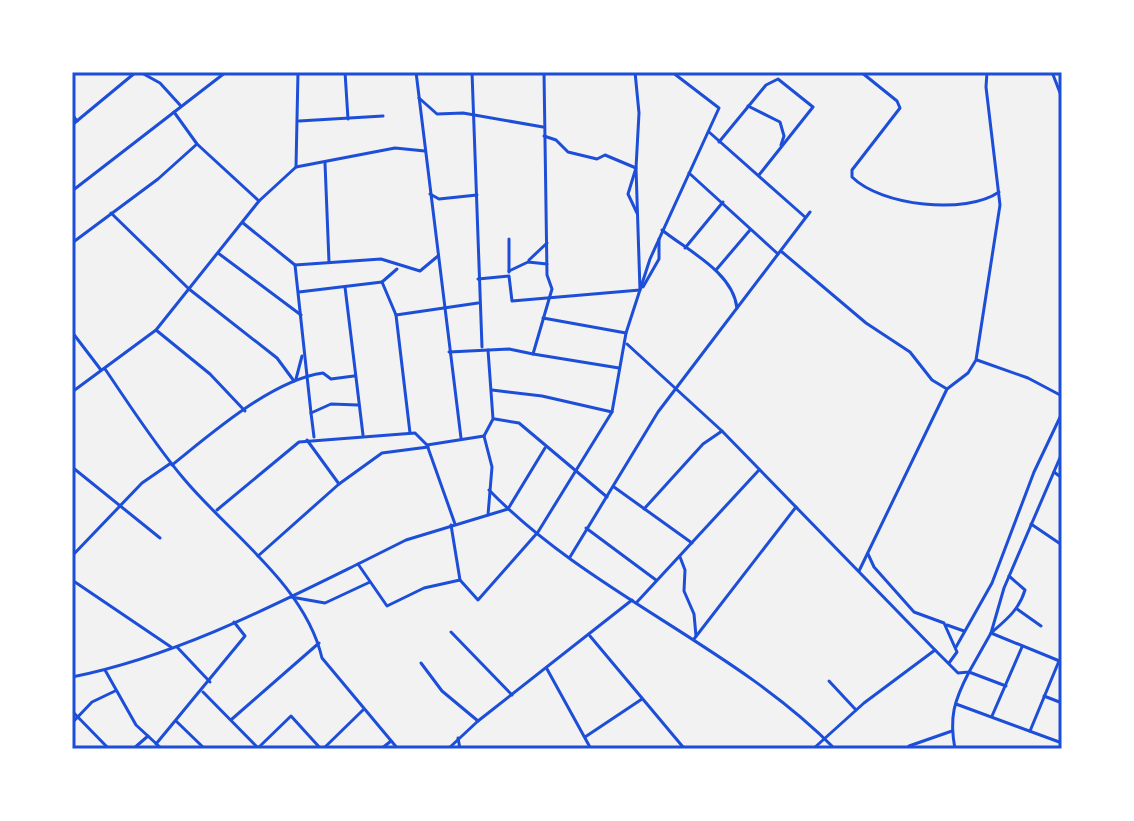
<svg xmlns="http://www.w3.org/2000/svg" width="1134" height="821" viewBox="0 0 1134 821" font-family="Quicksand,sans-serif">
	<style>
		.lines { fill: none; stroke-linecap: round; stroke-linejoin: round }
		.minor { stroke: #1d4ed8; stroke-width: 3 }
		.neatline { fill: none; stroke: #1d4ed8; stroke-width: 3 }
	</style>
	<rect width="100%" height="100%" fill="#f2f2f2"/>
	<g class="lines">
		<g class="minor">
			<path d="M140 72 160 83 180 105"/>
			<path d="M345 72 348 119"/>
			<path d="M416 72 461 438"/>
			<path d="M472 72 482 347"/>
			<path d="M861 72 897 101 900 108 852 170V177C881 206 966 215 999 192"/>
			<path d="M1052 72 1062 98"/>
			<path d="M419 98 437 114 463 113 543 127"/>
			<path d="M748 106 780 122 784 136 781 145"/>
			<path d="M174 112 197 144 259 201"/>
			<path d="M72 114 77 121"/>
			<path d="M299 121 383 116"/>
			<path d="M72 125 136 72"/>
			<path d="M709 132 805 217"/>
			<path d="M544 136 556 140 568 152 597 159 605 155 636 168 628 194 637 213"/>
			<path d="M719 142 766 85 778 79 813 107 759 175"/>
			<path d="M325 163 329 262"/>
			<path d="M296 167 395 148 425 151"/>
			<path d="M689 173 778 254"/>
			<path d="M72 191 226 72"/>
			<path d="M430 194 439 199 477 195"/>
			<path d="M111 213 189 289 277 358 294 381"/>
			<path d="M243 223 295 265 311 413"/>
			<path d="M662 230C688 251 733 272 737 308"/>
			<path d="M509 239V272"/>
			<path d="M72 243 158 179 197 144"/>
			<path d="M685 248 723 202"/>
			<path d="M782 252 866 323 910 352 932 380 947 389"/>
			<path d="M218 253 301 315"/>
			<path d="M529 260 547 243"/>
			<path d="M295 265 381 259 420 271 438 256"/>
			<path d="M716 270 750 230"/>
			<path d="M509 271 528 262 547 264"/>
			<path d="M478 279 509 276 512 301 640 290 636 168 639 113 635 72"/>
			<path d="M382 282 397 269"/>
			<path d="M345 287 363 435"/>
			<path d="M643 287 659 259V239"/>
			<path d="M299 292 382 282 396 315 410 433"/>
			<path d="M396 315 478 303"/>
			<path d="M543 318 626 333"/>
			<path d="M156 330 210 374 245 411"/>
			<path d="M72 332 101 370"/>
			<path d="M627 344 722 431 935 650"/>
			<path d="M449 352 509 349 533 354 552 289 547 275 544 72"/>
			<path d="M533 354 619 368"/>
			<path d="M977 360 1028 378 1062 396"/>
			<path d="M105 369C131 407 155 445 184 479 230 534 305 585 322 658L398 749"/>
			<path d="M296 379 302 356"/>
			<path d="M492 390 542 396 612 412"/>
			<path d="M72 392 156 330 259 201 296 167 298 72"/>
			<path d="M495 419 519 423 607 497"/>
			<path d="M314 437 311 413 331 404 358 405"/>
			<path d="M307 440 339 484"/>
			<path d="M427 445 484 436"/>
			<path d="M172 465C212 433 272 380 323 373L331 379 354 376"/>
			<path d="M72 467 160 538"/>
			<path d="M1054 472 1062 478"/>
			<path d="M614 487 692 543"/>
			<path d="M489 490C590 594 734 646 835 749"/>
			<path d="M644 509 703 444 722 431"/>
			<path d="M217 510 299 442 415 433 427 445 455 524"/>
			<path d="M488 515 492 467 484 436 493 419 488 350"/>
			<path d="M1031 524 1062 545"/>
			<path d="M451 525 460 580"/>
			<path d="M586 528 656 580"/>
			<path d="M868 554 874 567 914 612 944 623 957 652 949 663"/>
			<path d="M72 556 142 483 171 463"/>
			<path d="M258 556 339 484 382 453 428 447"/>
			<path d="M570 557 658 412 810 212"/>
			<path d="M680 557 685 570 684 591 694 614 696 636"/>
			<path d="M358 564 406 540 508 509 545 448"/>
			<path d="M859 571 947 389 968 373 976 360 1000 205 986 87 987 72"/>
			<path d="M1009 576 1025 590C1019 610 1006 620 991 633L1062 662"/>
			<path d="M72 580 171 647"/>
			<path d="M291 597 325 603 370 582"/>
			<path d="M637 602 759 470"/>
			<path d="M1017 609 1041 626"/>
			<path d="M947 625 964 631"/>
			<path d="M451 632 512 695"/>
			<path d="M590 636 683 747 690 749"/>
			<path d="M694 639 796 507"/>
			<path d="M177 647 210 682"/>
			<path d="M956 647 992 583 1034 472 1062 413"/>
			<path d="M421 663 442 691 478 721"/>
			<path d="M547 669 591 749"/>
			<path d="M105 670 136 725 162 749"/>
			<path d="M72 677C172 657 267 609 358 564L387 606 424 588 460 580 478 600 538 532 612 412 626 333 650 259 719 108 672 72"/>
			<path d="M829 681 856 710"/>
			<path d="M203 692 259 749"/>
			<path d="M1044 696 1062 703"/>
			<path d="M956 704 1062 743"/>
			<path d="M72 711 109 749"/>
			<path d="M992 716 1022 647"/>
			<path d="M232 719 319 643"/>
			<path d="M176 721 205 749"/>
			<path d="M72 723 92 702 115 691"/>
			<path d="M1030 731 1059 661"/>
			<path d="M585 737 642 699"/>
			<path d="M458 738 460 749"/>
			<path d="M156 744 245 636 234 622"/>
			<path d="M909 746 952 731"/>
			<path d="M258 748 291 716 321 749"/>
			<path d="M133 749 148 736"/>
			<path d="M323 749 363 710"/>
			<path d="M381 749 391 741"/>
			<path d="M448 749 478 721 632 600"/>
			<path d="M813 749 864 703 935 650 958 673 969 672 991 633 1004 588 1062 453"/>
			<path d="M955 749C949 717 954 701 969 672L1006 686"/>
		</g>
	</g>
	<rect width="1134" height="821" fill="none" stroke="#ffffff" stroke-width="148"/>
	<rect x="74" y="74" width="986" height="673" class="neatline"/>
</svg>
